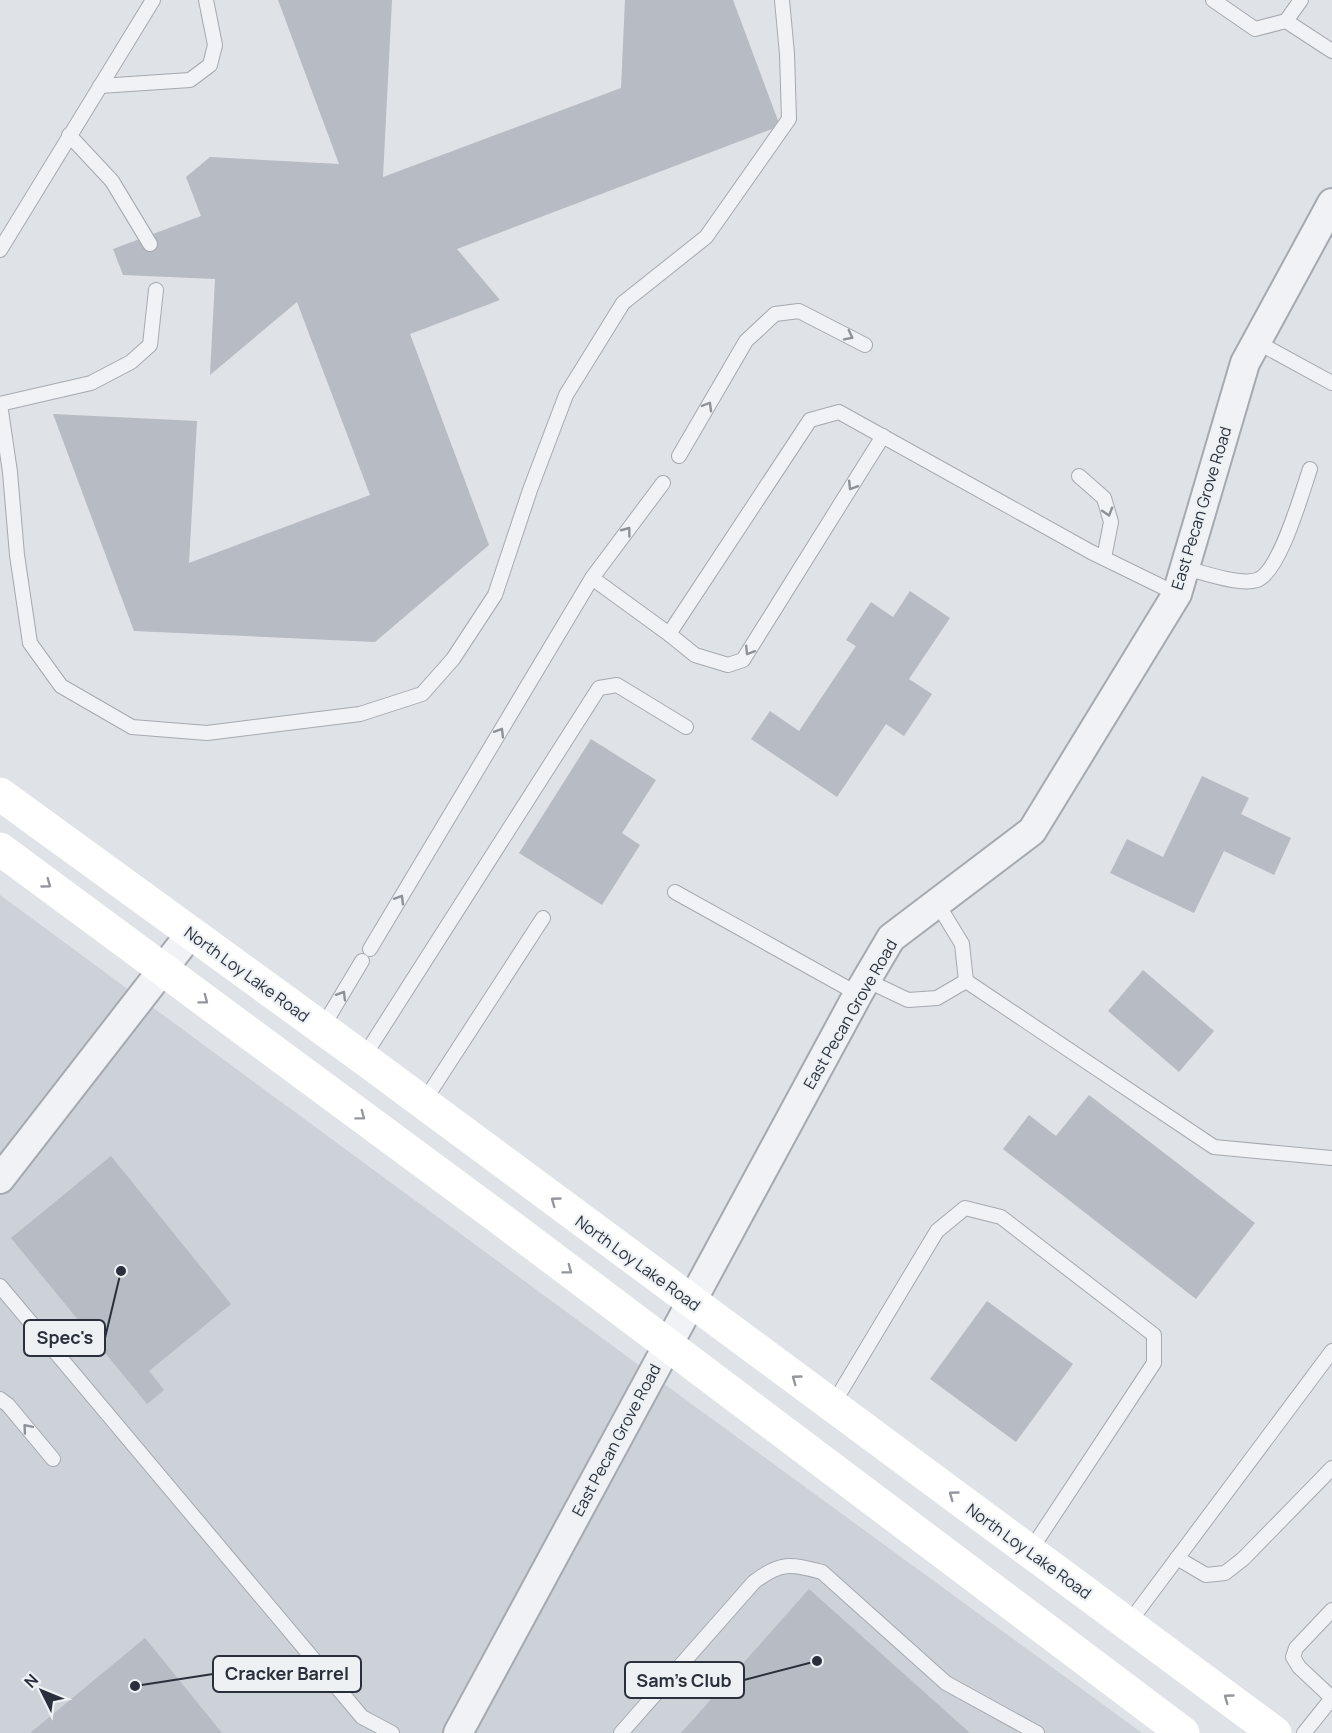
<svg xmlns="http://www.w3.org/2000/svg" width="1332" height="1733" viewBox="0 0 1332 1733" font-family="Manrope,sans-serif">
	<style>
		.built { fill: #cdd1d8 }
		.building { fill: #b7bbc3 }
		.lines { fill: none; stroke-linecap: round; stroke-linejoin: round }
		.service-casing { stroke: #a5a9b0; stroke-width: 16 }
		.minor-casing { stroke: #a5a9b0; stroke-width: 32 }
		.service { stroke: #f1f2f5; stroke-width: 14 }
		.minor { stroke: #f1f2f5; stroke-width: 28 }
		.secondary { stroke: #fff; stroke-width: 33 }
		.oneway { stroke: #8d9198 }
		.oneway2 { stroke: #94989e }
		.labels { text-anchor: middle; stroke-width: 4.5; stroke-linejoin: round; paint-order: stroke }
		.street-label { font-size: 16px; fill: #29303c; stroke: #eef1f4 }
		.leader { fill: none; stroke: #29303c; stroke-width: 2 }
		.callout-dot { fill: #29303c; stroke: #eef1f4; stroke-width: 2 }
		.callout { fill: #eef1f4; stroke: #29303c; stroke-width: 2 }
		.callout-label { font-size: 18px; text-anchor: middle; font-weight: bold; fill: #29303c }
	</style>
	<rect width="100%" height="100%" fill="#dfe2e6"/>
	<path class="built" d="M0 895 697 1408 1142 1733H0Z"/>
	<g class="building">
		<path d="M278 0H392L383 177 621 88 625 0H733L780 126 457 249 500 300 410 334 489 545 375 642 134 631 53 414 197 421 189 563 370 495 297 302 210 375 215 279 123 275 113 249 201 216 186 177 210 157 339 164Z"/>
		<path d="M910 591 950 618 909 679 932 694 904 736 886 724 837 797 751 739 770 711 799 731 856 646 846 640 871 602 893 617Z"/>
		<path d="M591 739 656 780 622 833 640 845 602 905 519 853Z"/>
		<path d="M1202 776 1249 798 1241 814 1291 838 1274 875 1224 851 1194 913 1110 873 1127 839 1163 857Z"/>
		<path d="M1143 970 1214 1031 1179 1072 1108 1011Z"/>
		<path d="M1089 1095 1255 1223 1196 1299 1003 1149 1029 1115 1056 1136Z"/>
		<path d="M111 1156 231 1304 149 1371 164 1390 147 1404 11 1238Z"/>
		<path d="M987 1301 1073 1364 1016 1442 930 1379Z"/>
		<path d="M809 1589 970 1733H681Z"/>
		<path d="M145 1638 222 1733H30Z"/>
	</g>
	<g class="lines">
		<g class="service-casing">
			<g id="service">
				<path d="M1213 0 1255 29 1286 21 1301 0"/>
				<path d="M1286 21 1332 51"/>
				<path d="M100 86 190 80 210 65 215 45 206 0"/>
				<path d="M69 135 112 181 150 244"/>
				<path d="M0 250 153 0"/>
				<path d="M156 290 150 345 131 362 91 383 0 404 10 472 17 555 30 643 61 686 132 727 207 733 360 714 422 694 453 659 495 595 530 490 566 395 623 303 706 237 789 119 787 54 782 0"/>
				<path d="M1257 342 1332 383"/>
				<path d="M679 456 746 341 775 314 799 311 865 345"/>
				<path d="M1079 476 1104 498 1111 522 1104 558"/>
				<path d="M1184 568C1203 572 1239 586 1257 580 1280 572 1302 492 1310 469"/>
				<path d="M592 578 669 634 810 420 839 412 1091 552 1177 594"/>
				<path d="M669 634 695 655 728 665 743 660 883 436"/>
				<path d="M675 892 858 994"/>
				<path d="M937 903 962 944 966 981 1214 1147 1332 1158"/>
				<path d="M370 949 592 578 663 483"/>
				<path d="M866 980 908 1000 937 998 966 981"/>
				<path d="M322 1028 362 961"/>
				<path d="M363 1058 599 688 617 685 686 727"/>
				<path d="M423 1103 543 918"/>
				<path d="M0 1286 362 1717 392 1733"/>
				<path d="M0 1399 8 1405 53 1459"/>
				<path d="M832 1406 937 1231 965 1208 1001 1217 1154 1335V1363L1030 1551"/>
				<path d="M1177 1558 1206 1575 1225 1573 1243 1559 1332 1468"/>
				<path d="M1332 1610 1296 1648 1293 1657 1299 1667 1332 1698"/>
				<path d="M1128 1624 1332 1351"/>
				<path d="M621 1733 754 1582C781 1561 791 1564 822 1572L946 1683 1037 1733"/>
				<path d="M1304 1733 1332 1698"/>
			</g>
		</g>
		<g class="minor-casing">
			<g id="minor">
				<path d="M0 1179 191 933"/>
				<path d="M458 1733 858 994 891 938 1032 831 1177 594 1245 363 1332 203"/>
			</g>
		</g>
		<use href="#service" class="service"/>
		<use href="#minor" class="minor"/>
		<g class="secondary">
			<path d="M0 794 363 1058 1275 1733"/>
			<path d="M0 849 502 1220 1183 1733"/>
		</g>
	</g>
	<defs><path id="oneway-chevron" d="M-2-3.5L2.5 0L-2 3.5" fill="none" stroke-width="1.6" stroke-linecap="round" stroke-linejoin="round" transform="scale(1.5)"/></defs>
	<g class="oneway">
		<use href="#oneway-chevron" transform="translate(849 336) rotate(27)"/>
		<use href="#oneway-chevron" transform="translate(708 406) rotate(-60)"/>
		<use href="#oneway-chevron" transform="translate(852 486) rotate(122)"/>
		<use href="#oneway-chevron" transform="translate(1108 512) rotate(73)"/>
		<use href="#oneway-chevron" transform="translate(627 531) rotate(-53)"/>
		<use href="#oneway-chevron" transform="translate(749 651) rotate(122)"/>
		<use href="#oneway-chevron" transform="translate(500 732) rotate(-59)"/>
		<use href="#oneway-chevron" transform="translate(400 899) rotate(-59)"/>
		<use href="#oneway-chevron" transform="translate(342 995) rotate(-59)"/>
		<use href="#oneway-chevron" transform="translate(27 1428) rotate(-130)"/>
	</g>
	<g class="oneway2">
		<use href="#oneway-chevron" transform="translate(47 884) rotate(36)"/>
		<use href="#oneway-chevron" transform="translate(204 1000) rotate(37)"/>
		<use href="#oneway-chevron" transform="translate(361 1116) rotate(37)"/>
		<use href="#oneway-chevron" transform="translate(555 1201) rotate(-144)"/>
		<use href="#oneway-chevron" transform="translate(568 1270) rotate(37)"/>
		<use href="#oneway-chevron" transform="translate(796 1379) rotate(-144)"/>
		<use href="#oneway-chevron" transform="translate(953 1495) rotate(-144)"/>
		<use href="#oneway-chevron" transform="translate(1228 1698) rotate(-144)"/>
	</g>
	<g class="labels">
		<g class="street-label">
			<text transform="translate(1201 508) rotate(-73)" y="6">East Pecan Grove Road</text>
			<text transform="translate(247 974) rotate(36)" y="6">North Loy Lake Road</text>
			<text transform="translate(850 1014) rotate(-60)" y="6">East Pecan Grove Road</text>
			<text transform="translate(638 1263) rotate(36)" y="6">North Loy Lake Road</text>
			<text transform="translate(616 1440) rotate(-62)" y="6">East Pecan Grove Road</text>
			<text transform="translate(1029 1551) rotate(36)" y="6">North Loy Lake Road</text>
		</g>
	</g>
	<path class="leader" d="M121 1271L105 1338M135 1686L213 1674M817 1661L744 1680"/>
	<g class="callout-dot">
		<circle cx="121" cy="1271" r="6"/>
		<circle cx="135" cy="1686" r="6"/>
		<circle cx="817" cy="1661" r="6"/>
	</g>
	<g class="callout">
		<rect x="24" y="1320" width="81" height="36" rx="6"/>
		<rect x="213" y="1656" width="148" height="36" rx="6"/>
		<rect x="625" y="1662" width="119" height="36" rx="6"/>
	</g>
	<g class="callout-label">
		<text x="65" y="1344">Spec's</text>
		<text x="287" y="1680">Cracker Barrel</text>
		<text x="684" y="1687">Sam's Club</text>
	</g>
	<g transform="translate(42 1691) rotate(313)" stroke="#eef1f4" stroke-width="4.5" paint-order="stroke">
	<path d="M0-4.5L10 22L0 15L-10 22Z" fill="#29303c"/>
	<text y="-9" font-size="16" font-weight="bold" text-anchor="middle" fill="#29303c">N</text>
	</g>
</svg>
